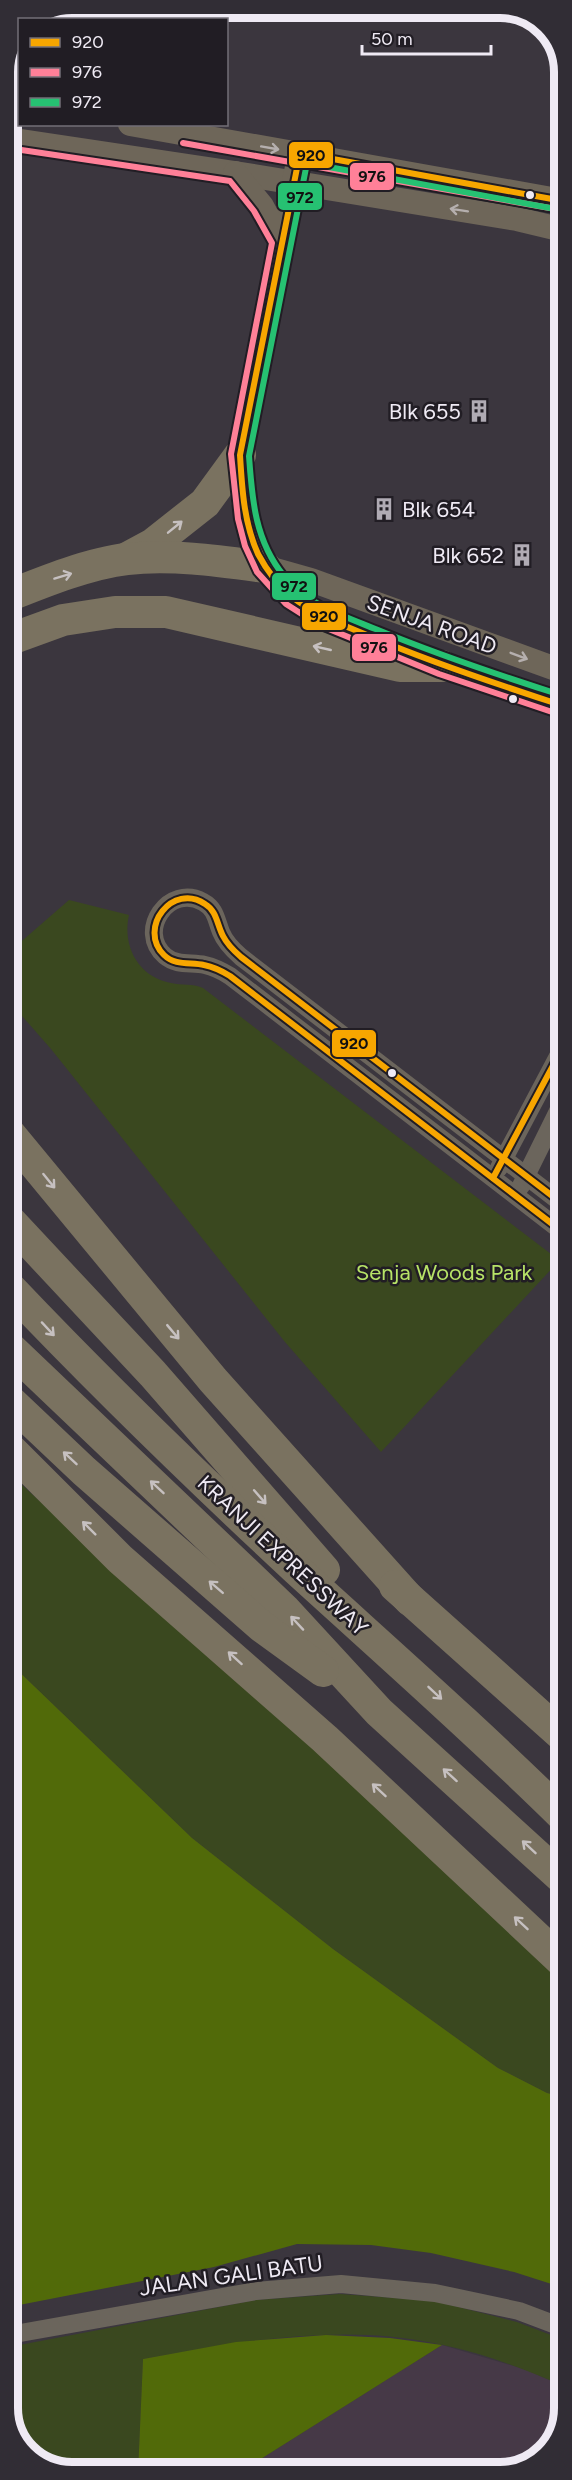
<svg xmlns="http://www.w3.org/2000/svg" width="572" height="2480" viewBox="0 0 572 2480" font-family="Figtree,sans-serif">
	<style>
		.industrial { fill: #463947 }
		.green { fill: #3a481f }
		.forest { fill: #516a09 }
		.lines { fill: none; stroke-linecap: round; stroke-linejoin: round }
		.street { stroke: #6b655c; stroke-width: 18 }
		.secondary { stroke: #6e6659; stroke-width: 24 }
		.highway { stroke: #7a7260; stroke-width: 32 }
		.bus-1-casing { stroke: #211d24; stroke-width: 10 }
		.bus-2-casing { stroke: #211d24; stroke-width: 10 }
		.bus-3-casing { stroke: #211d24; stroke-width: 10 }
		.bus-1 { stroke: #f7a600; stroke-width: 6 }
		.bus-2 { stroke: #ff8098; stroke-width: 6 }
		.bus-3 { stroke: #26c172; stroke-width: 6 }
		.oneway { stroke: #b5afae }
		.oneway2 { stroke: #c6c0c0 }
		.bus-dot { fill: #efeaf4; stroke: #211d24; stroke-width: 2 }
		.labels { text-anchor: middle; stroke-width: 5; stroke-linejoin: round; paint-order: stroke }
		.poi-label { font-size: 22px; fill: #efeaf4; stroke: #211d24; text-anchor: end }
		.street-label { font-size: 22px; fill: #efeaf4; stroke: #211d24 }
		.park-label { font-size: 22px; fill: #b7e367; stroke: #211d24 }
		.rim { fill: none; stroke: #efeaf4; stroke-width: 8 }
		.line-badge { stroke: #211d24; stroke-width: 2 }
		.pale-badge-label { font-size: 16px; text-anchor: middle; font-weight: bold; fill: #111 }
	</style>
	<rect width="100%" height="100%" fill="#3b363e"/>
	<path class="industrial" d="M442 2345 524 2369 564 2386V2409L549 2450 513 2471 240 2472Z"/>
	<g class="green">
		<path d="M69 900 129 915C122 946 138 977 171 983 182 986 192 983 203 988L551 1254 558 1262 381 1452 285 1342 51 1049 8 1000V953Z"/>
		<path d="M8 1472 155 1607 399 1825 564 1984V2097L547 2093 498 2068 333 1949 192 1838 8 1661Z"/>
		<path d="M340 2294 435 2301 517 2322 564 2340V2386C525 2369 485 2354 443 2345 344 2322 241 2341 143 2359L138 2472H64L29 2456 9 2421V2347L256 2300Z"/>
	</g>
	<g class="forest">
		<path d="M8 1661 192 1838 333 1949 498 2068 547 2093 564 2097V2288L514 2272 431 2253 371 2245 297 2244 214 2267 9 2307Z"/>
		<path d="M326 2335 390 2338 442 2345 240 2472H138L143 2359 236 2342Z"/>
	</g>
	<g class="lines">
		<g class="street">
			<path d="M499 1168 564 1045"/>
			<path d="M521 1186 564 1099"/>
			<path d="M564 1205 241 957C233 950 225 942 221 932 216 920 216 909 203 902 169 883 136 931 165 956 177 966 191 962 205 965 214 967 222 971 230 976L564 1233"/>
			<path d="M9 2335 256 2291 341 2284 435 2293 519 2311 564 2328"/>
		</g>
		<g class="secondary">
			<path d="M8 102 20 105"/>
			<path d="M130 124 563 201"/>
			<path d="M8 139 235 173 517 219 563 230"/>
			<path d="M300 153 281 242 240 455 243 500 250 532 259 555 277 582 292 597 323 617 442 666 564 706"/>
			<path d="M235 173 262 206 281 242"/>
			<path d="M265 567 311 580 564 672"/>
		</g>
		<g class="highway">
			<path d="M127 558 153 544 205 503 240 455"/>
			<path d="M8 596C43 582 90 563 127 559 172 554 220 561 265 567"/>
			<path d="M8 640 63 620 115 612H166L400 666H442"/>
			<path d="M8 1132 213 1380 410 1600"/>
			<path d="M8 1219 153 1374 324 1570"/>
			<path d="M8 1286C101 1384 198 1478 297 1570 387 1652 478 1732 564 1817"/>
			<path d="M8 1346 285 1610 379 1712 564 1880"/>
			<path d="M8 1399 84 1471 261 1626 323 1671"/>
			<path d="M8 1447 120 1559 325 1739 564 1963"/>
			<path d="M395 1586 564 1737"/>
		</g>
		<g class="bus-1-casing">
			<g id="bus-1">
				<path d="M563 201 300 153 240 455C242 489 244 523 258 554 266 569 279 586 292 597 316 616 346 626 374 638 436 664 499 685 564 706"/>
				<path d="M493 1178 564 1045"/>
				<path d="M564 1205 241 957C234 951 227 944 223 936 217 925 217 911 205 904 173 882 137 928 164 955 175 966 191 962 204 965 214 967 222 971 230 976L564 1233"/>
			</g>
		</g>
		<g class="bus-2-casing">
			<g id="bus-2">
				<path d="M183 143 561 210"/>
				<path d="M8 148 230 181 254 211 272 243 231 454 238 519 245 546 257 572 286 604 319 625 439 674 561 715"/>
			</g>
		</g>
		<g class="bus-3-casing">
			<path id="bus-3" d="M561 210 307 163 249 456C252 499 255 541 284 576 307 605 346 617 378 630 439 655 501 676 564 696"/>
		</g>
		<use href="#bus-1" class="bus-1"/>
		<use href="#bus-2" class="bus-2"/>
		<use href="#bus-3" class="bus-3"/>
	</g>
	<defs><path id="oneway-shaft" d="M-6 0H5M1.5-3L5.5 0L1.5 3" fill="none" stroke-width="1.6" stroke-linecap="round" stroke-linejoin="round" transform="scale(1.5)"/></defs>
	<g class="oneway">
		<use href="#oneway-shaft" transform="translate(270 148) rotate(10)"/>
		<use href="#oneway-shaft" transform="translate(459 210) rotate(-171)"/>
		<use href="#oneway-shaft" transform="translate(519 656) rotate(21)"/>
	</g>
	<g class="oneway2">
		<use href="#oneway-shaft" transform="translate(175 527) rotate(-39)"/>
		<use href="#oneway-shaft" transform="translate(63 576) rotate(-17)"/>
		<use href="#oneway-shaft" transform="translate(322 648) rotate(-167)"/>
		<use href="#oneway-shaft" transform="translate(49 1181) rotate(51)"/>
		<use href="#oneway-shaft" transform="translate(48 1329) rotate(47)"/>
		<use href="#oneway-shaft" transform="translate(173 1332) rotate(50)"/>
		<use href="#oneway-shaft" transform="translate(70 1458) rotate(-137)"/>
		<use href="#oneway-shaft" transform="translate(157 1487) rotate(-137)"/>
		<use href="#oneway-shaft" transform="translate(260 1497) rotate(49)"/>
		<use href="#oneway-shaft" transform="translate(89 1528) rotate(-135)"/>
		<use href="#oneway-shaft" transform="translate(216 1587) rotate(-139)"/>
		<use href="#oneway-shaft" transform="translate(297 1623) rotate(-133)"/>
		<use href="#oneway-shaft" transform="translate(235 1658) rotate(-138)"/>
		<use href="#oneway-shaft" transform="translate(435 1693) rotate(43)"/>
		<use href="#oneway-shaft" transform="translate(450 1775) rotate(-138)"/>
		<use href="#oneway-shaft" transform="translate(379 1790) rotate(-137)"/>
		<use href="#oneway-shaft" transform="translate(529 1847) rotate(-137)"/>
		<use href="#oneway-shaft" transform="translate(521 1923) rotate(-137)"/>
	</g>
	<defs>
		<g id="building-bare" transform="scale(1.8)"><path d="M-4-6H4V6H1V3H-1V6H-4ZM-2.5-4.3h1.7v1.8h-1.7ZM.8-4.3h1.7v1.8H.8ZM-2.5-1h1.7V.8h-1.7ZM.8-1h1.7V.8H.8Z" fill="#b0abb4" stroke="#211d24" stroke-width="2.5" paint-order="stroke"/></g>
	</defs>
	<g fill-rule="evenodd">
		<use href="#building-bare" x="479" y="411"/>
		<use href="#building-bare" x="384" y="509"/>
		<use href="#building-bare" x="522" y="555"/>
	</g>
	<g class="bus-dot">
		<circle cx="530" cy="195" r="5"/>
		<circle cx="513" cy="699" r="5"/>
		<circle cx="392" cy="1073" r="5"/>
	</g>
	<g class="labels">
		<g class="poi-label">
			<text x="461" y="419">Blk 655</text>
			<text x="402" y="517" text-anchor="start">Blk 654</text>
			<text x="504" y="563">Blk 652</text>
		</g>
		<g class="street-label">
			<text transform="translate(432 624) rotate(20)" y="8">SENJA ROAD</text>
			<text transform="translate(283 1555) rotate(43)" y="8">KRANJI EXPRESSWAY</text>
			<text transform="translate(231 2275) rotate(-8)" y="8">JALAN GALI BATU</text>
		</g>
		<g class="park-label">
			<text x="444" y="1280">Senja Woods Park</text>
		</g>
	</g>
	<path d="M0 0H572V2480H0ZM72 18H500A54 54 0 0 1 554 72V2408A54 54 0 0 1 500 2462H72A54 54 0 0 1 18 2408V72A54 54 0 0 1 72 18Z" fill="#312d35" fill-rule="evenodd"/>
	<path class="rim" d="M72 18H500A54 54 0 0 1 554 72V2408A54 54 0 0 1 500 2462H72A54 54 0 0 1 18 2408V72A54 54 0 0 1 72 18Z"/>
	<g class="line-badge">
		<rect x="288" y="141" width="46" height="28" rx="6" fill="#f7a600"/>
		<rect x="349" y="162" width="46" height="29" rx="6" fill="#ff8098"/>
		<rect x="277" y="182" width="46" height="29" rx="6" fill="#26c172"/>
		<rect x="271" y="572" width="46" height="29" rx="6" fill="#26c172"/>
		<rect x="301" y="602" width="46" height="29" rx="6" fill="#f7a600"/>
		<rect x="351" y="633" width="46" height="29" rx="6" fill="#ff8098"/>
		<rect x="331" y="1029" width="46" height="29" rx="6" fill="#f7a600"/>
	</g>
	<g class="pale-badge-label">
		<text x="311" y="161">920</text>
		<text x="372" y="182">976</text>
		<text x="300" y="203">972</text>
		<text x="294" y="592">972</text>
		<text x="324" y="622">920</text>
		<text x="374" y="653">976</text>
		<text x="354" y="1049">920</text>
	</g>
	<rect x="18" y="18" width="210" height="108" fill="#211d24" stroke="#736f77" stroke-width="1.5"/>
	<rect x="30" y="38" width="30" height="9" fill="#f7a600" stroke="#736f77" stroke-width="1.5"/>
	<text x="72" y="48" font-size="18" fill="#efeaf4">920</text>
	<rect x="30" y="68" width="30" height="9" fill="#ff8098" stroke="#736f77" stroke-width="1.5"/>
	<text x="72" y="78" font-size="18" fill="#efeaf4">976</text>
	<rect x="30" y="98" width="30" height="9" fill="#26c172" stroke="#736f77" stroke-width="1.5"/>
	<text x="72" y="108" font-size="18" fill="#efeaf4">972</text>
	<path d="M362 45v9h129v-9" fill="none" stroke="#efeaf4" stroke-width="3"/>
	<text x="371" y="45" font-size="18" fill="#efeaf4" stroke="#211d24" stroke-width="4.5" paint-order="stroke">50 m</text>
</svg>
